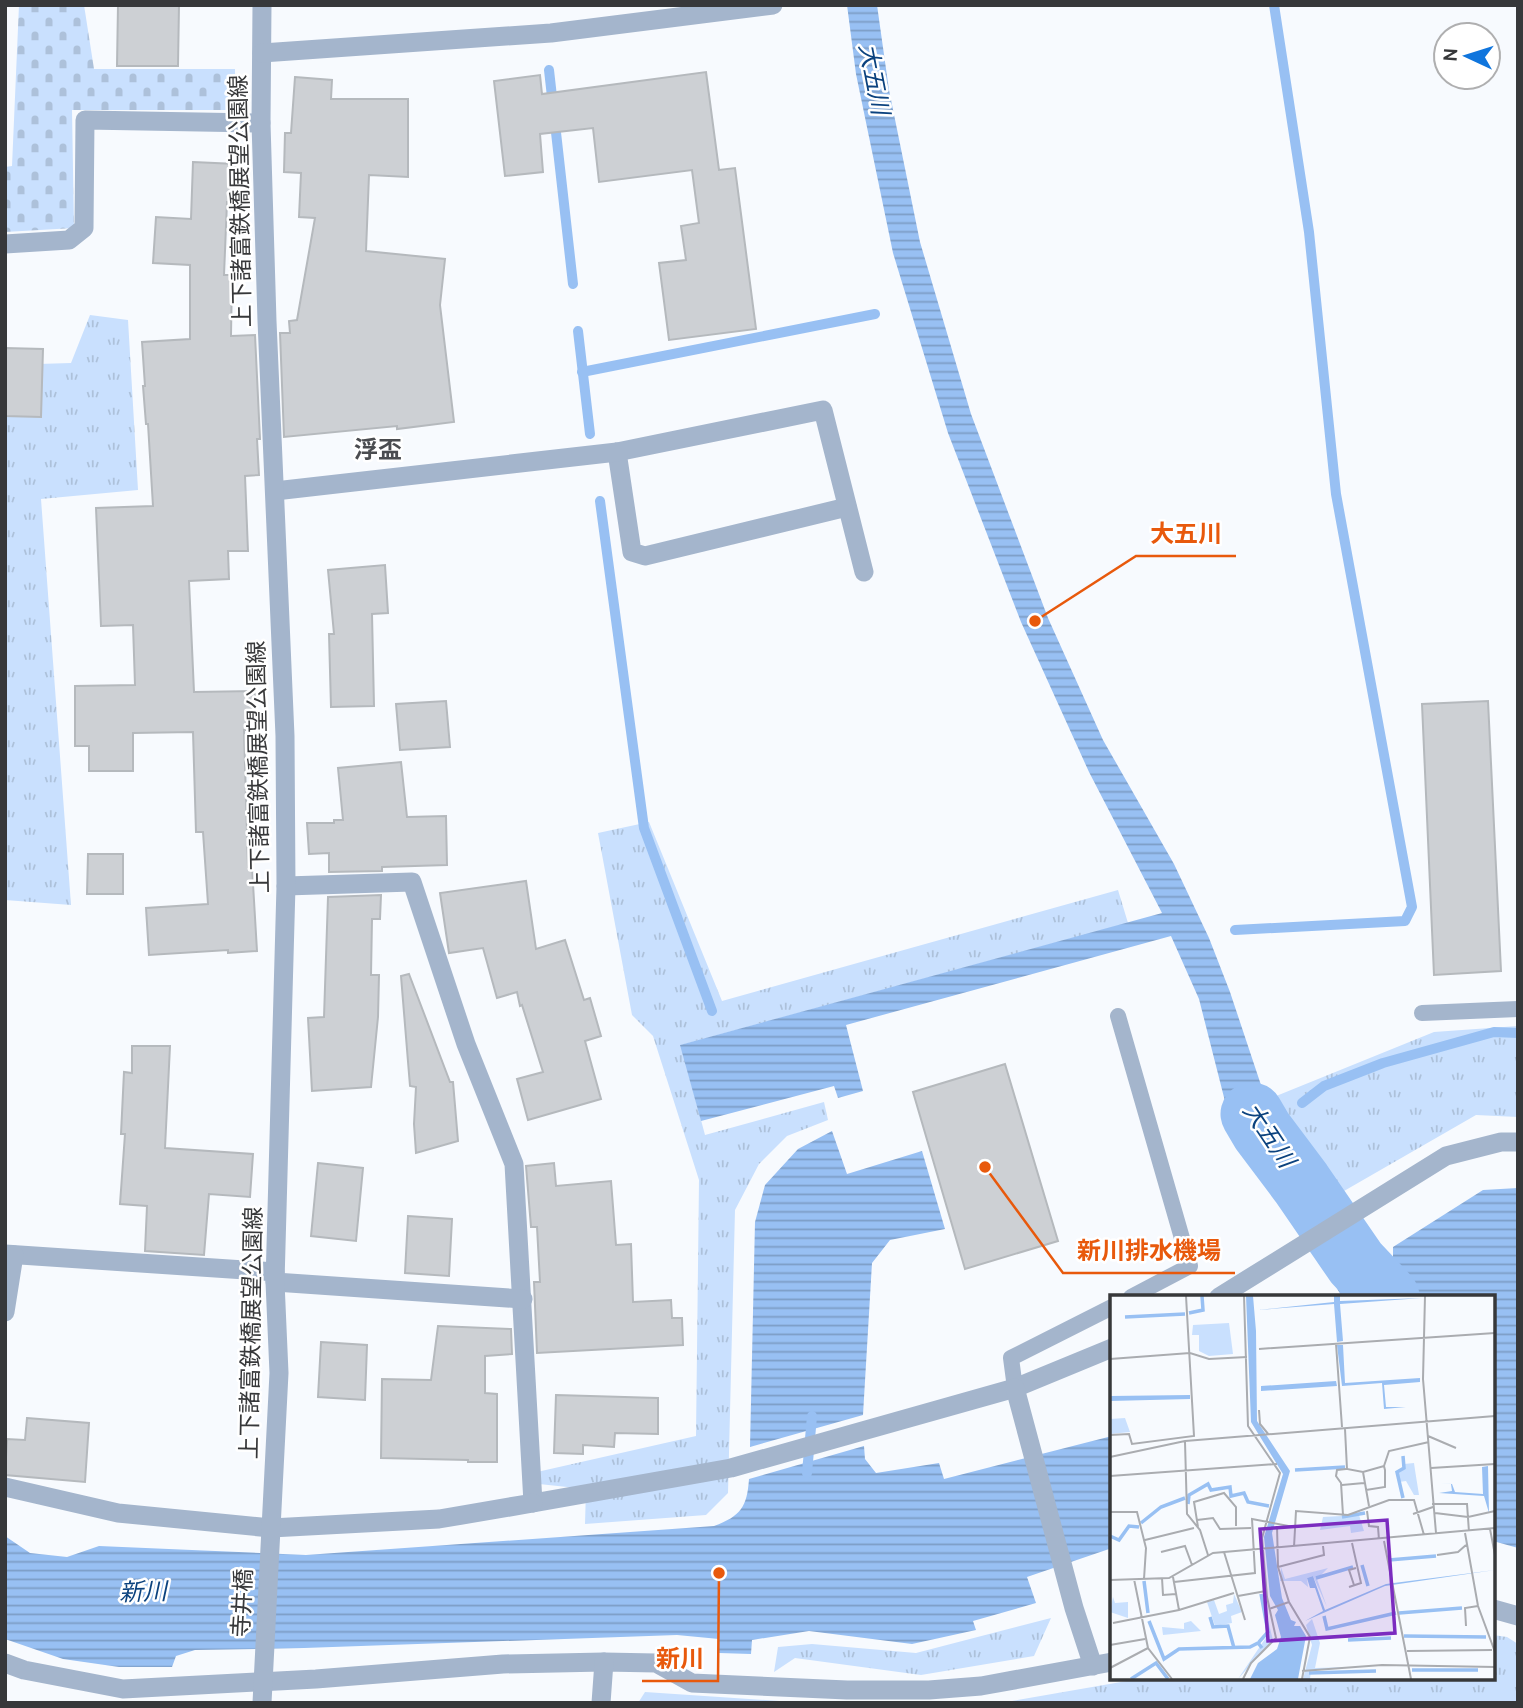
<svg xmlns="http://www.w3.org/2000/svg" width="1523" height="1708" viewBox="0 0 1523 1708" font-family="Cabin,'Noto Sans JP',sans-serif">
	<style>
		.grass { fill: url(#grass-tufts) }
		.cemetery { fill: url(#cemetery-stones) }
		.water { fill: url(#water-rules) }
		.lines { fill: none; stroke-linecap: round; stroke-linejoin: round }
		.stream { stroke: #98c0f3; stroke-width: 10 }
		.river { stroke: #98c0f3; stroke-width: 63 }
		.building { fill: #cdd0d4; stroke: #b5b9bd; stroke-width: 2 }
		.service { stroke: #a4b5cc; stroke-width: 16 }
		.minor { stroke: #a4b5cc; stroke-width: 19 }
		.tertiary { stroke: #a4b5cc; stroke-width: 19 }
		.labels { text-anchor: middle; stroke-width: 5; stroke-linejoin: round; paint-order: stroke }
		.street-label { font-size: 23px; fill: #37383a; stroke: #fff }
		.water-label { font-size: 24px; font-style: italic; fill: #0b427e; stroke: #fff }
		.neighbourhood-label { font-size: 24px; font-weight: bold; fill: #4a4c50; stroke: #fff }
		.inset-river { fill: none; stroke: #98c0f3; stroke-width: 3.5 }
		.inset-road { fill: none; stroke: #aaacb0; stroke-width: 2 }
		.view { fill: #7b2cbf; fill-opacity: 0.15; stroke: #7b2cbf; stroke-width: 3.5 }
		.inset-edge { fill: none; stroke: #37383a; stroke-width: 3.5 }
		.leader { fill: none; stroke: #e8590c; stroke-width: 2.5 }
		.callout-dot { fill: #e8590c; stroke: #fff; stroke-width: 2.5 }
		.callout-label { font-size: 24px; text-anchor: middle; font-weight: bold; fill: #e8590c; stroke: #fff; stroke-width: 5; stroke-linejoin: round; paint-order: stroke }
	</style>
	<defs>
		<pattern id="grass-tufts" width="24" height="20" patternUnits="userSpaceOnUse" patternTransform="scale(1.75)"><rect width="24" height="20" fill="#c9e0fe"/><path d="M3 7l-1-3M5 7V3M7 7l1-3M15 17l-1-3M17 17v-4M19 17l1-3" fill="none" stroke="#adc1da"/></pattern>
		<pattern id="cemetery-stones" width="16" height="16" patternUnits="userSpaceOnUse" patternTransform="scale(1.75)"><rect width="16" height="16" fill="#c9e0fe"/><path d="M2 7V4a2 2 0 0 1 4 0v3zM10 15v-3a2 2 0 0 1 4 0v3z" fill="#adc1da"/></pattern>
		<pattern id="water-rules" width="6" height="5" patternUnits="userSpaceOnUse" patternTransform="scale(1.75)"><rect width="6" height="5" fill="#98c0f3"/><path d="M0 2.5h6" fill="none" stroke="#7d9dc6"/></pattern>
	</defs>
	<rect width="100%" height="100%" fill="#f7fafe"/>
	<g class="grass">
		<path d="M90 315 128 320 138 490 41 499 71 905 5 900V365L71 363Z"/>
		<path d="M649 822 722 1001 1118 890 1128 923 681 1045 705 1135 824 1102 828 1120 787 1136 759 1164 735 1210 728 1493 706 1515 585 1524 586 1489 539 1484 537 1472 696 1436 699 1180 653 1036 632 1015 598 833Z"/>
		<path d="M1518 1026V1117L1476 1115 1344 1191 1320 1170 1266 1100 1434 1032Z"/>
		<path d="M1051 1618 1034 1656 921 1675 795 1658 774 1672 778 1647 812 1644 916 1653Z"/>
		<path d="M1493 1635 1507 1637 1518 1644V1703H1000L1144 1678H1493Z"/>
		<path d="M645 1692 794 1702 795 1703H638Z"/>
	</g>
	<path class="cemetery" d="M19 5H84L94 69H235V110H72L74 228 5 232V167L12 166Z"/>
	<g class="water">
		<path d="M847 5H877L889 90 920 242 971 414 1048 618 1103 740 1174 864 1209 938 1230 992 1266 1100 1320 1170 1284 1194 1229 1117 1199 999 1171 936 846 1025 863 1091 838 1098 834 1086 701 1121 680 1045 1162 913 1089 772 1021 622 948 433 893 253 856 74Z"/>
		<path d="M832 1131 847 1174 922 1151 945 1229 890 1240 872 1263 863 1415 750 1447 755 1222 765 1185 798 1149Z"/>
		<path d="M1518 1188V1548L1493 1541V1297H1342L1335 1285 1341 1271 1375 1253 1393 1274V1247L1483 1190Z"/>
		<path d="M1112 1436V1548L1027 1577 1036 1603 973 1621 976 1630 912 1644 809 1631 752 1640 751 1654 719 1653V1639L677 1635 304 1648 195 1650 176 1656 172 1667H119L63 1659 5 1639V1536L30 1553 67 1557 99 1546 306 1555 714 1526C741 1516 747 1507 749 1479L864 1446 865 1459 876 1473 939 1463 944 1479Z"/>
	</g>
	<g class="lines">
		<g class="stream">
			<path d="M549 70 573 284"/>
			<path d="M578 331 590 434"/>
			<path d="M582 372 875 314"/>
			<path d="M600 501 644 828 712 1011"/>
			<path d="M1235 930 1405 921 1412 907 1336 494 1309 232 1274 5"/>
			<path d="M1302 1103 1324 1086 1383 1063 1494 1032 1518 1033"/>
			<path d="M807 1473 812 1416"/>
		</g>
		<path class="river" d="M1252 1114 1262 1131 1301 1183 1356 1263 1388 1297"/>
	</g>
	<g class="building">
		<path d="M118 5H179L178 66H117Z"/>
		<path d="M706 72 719 170 735 168 756 329 669 340 659 263 686 260 681 226 699 223 692 170 599 182 593 128 540 134 543 172 505 176 494 81 540 75 542 94Z"/>
		<path d="M295 77 332 80 331 99H408V177L369 175 366 251 445 259 440 305 454 422 397 429V426L284 437 280 333H290L289 321 297 320 315 218 299 217 301 173 284 172 285 133H291Z"/>
		<path d="M193 162 236 164 234 202H227L224 275H232L231 336 255 335 260 439H257L259 475 245 476 248 551H228L229 579 189 581 194 692 255 691 256 730H244L248 867H252L257 951 228 953V950L149 955 146 908 208 904 203 832H196L193 732 133 733V771H89V746H75V686L135 685 133 625 101 626 96 508 153 506 148 424H146L143 386H145L142 342 190 339V265L153 263 156 217 191 219Z"/>
		<path d="M5 348 43 349 41 417 5 416Z"/>
		<path d="M385 565 388 613 372 614 374 706 331 707 329 634H334L328 570Z"/>
		<path d="M446 701 450 747 400 750 396 704Z"/>
		<path d="M1488 701 1501 971 1434 975 1422 704Z"/>
		<path d="M401 762 407 817 446 816 447 865 382 867V871L329 872V853L309 854 307 823H334V820H343L338 768Z"/>
		<path d="M88 854H123V894H87Z"/>
		<path d="M526 881 536 949 565 940 584 1000 590 998 601 1036 585 1041 601 1099 528 1120 517 1079 543 1072 522 1005 520 1006 517 992 497 998 483 948 449 953 440 893Z"/>
		<path d="M381 895 380 919H372L371 975H379L378 1017 371 1087 312 1091 308 1018 324 1017 328 897Z"/>
		<path d="M409 974 450 1082H453L458 1141 416 1153 414 1124 416 1087 410 1086 401 976Z"/>
		<path d="M132 1046H170L165 1148 253 1154 250 1197 209 1194 204 1255 145 1251 147 1206 120 1204 125 1134H121L124 1072 132 1073Z"/>
		<path d="M1005 1064 1058 1241 965 1269 913 1092Z"/>
		<path d="M318 1163 363 1168 356 1241 311 1236Z"/>
		<path d="M554 1163 556 1186 611 1181 616 1245 631 1244 633 1302 671 1300 672 1318H682L683 1345 537 1353 534 1282H540L537 1227H531L526 1166Z"/>
		<path d="M408 1216 452 1219 449 1276 405 1273Z"/>
		<path d="M438 1326 511 1329 512 1354 485 1356V1393L497 1394V1462H468V1460L381 1458 382 1379 431 1380Z"/>
		<path d="M321 1342 367 1345 365 1400 318 1397Z"/>
		<path d="M556 1395 658 1398V1434L615 1433 614 1447 583 1445V1454L554 1453Z"/>
		<path d="M27 1418 89 1423 85 1482 5 1475 7 1439 25 1440Z"/>
	</g>
	<g class="lines">
		<g class="service">
			<path d="M1422 1013 1518 1009"/>
			<path d="M1118 1016 1190 1266 1131 1297"/>
			<path d="M1015 1388 1011 1358 1112 1307"/>
		</g>
		<g class="minor">
			<path d="M5 244 69 240 84 228 85 120 261 123"/>
			<path d="M617 452 632 552 645 556 847 507"/>
			<path d="M275 491 617 452 823 410 864 572"/>
			<path d="M286 886 412 882 466 1044 514 1164 533 1503 731 1468 1015 1388 1112 1348"/>
			<path d="M5 1254 275 1272"/>
			<path d="M275 1282 523 1299"/>
			<path d="M1219 1297 1446 1156 1501 1142H1518"/>
			<path d="M5 1312 14 1255"/>
			<path d="M1015 1388 1074 1608 1093 1666"/>
			<path d="M5 1487 118 1513 271 1528 439 1519 533 1503"/>
			<path d="M1493 1609 1518 1616"/>
			<path d="M5 1663 24 1670 123 1689 316 1679 503 1664 604 1662 656 1663 692 1683 847 1690H929L981 1686 1112 1662"/>
			<path d="M601 1703 604 1662"/>
		</g>
		<g class="tertiary">
			<path d="M262 5 261 123 267 321 285 736 286 886 275 1282 279 1373 262 1703"/>
			<path d="M262 53 551 33 773 5"/>
		</g>
	</g>
	<g class="labels">
		<g class="street-label">
			<text transform="translate(240 201) rotate(-91)" y="8">上下諸富鉄橋展望公園線</text>
			<text transform="translate(258 767) rotate(-91)" y="8">上下諸富鉄橋展望公園線</text>
			<text transform="translate(251 1333) rotate(-89)" y="8">上下諸富鉄橋展望公園線</text>
			<text transform="translate(242 1603) rotate(-87)" y="8">寺井橋</text>
		</g>
		<g class="water-label">
			<text transform="translate(874 79) rotate(79)" y="8">大五川</text>
			<text transform="translate(1269 1135) rotate(56)" y="8">大五川</text>
			<text transform="translate(143 1592) rotate(-2)" y="8">新川</text>
		</g>
		<g class="neighbourhood-label">
			<text x="378" y="458">浮盃</text>
		</g>
	</g>
	<g transform="translate(1110 1295)">
		<rect width="385" height="385" fill="#f7fafe"/>
		<path d="M15 123 20 137 0 139V124ZM304 168 305 175 309 200H304L296 186 289 187 287 177 294 174V169ZM249 220 254 236 241 238 240 231 210 235 213 222ZM171 272 175 284 218 273 207 284 217 312 203 281 197 283 198 292 191 286H170ZM151 298 163 345 128 384 157 341ZM124 299 132 317 121 321 122 328 105 331 97 307 104 305 109 319 117 316 116 310 123 308ZM202 324 210 348 205 373 244 372 201 375 200 384H193L202 350 196 330Z" fill="#c9e0fe"/>
		<path d="M3 302 5 308 18 307V323L0 317Z" fill="#c9e0fe"/>
		<path d="M81 326 91 336 53 340 52 332 74 334V328Z" fill="#c9e0fe"/>
		<path d="M119 28 123 59 99 61 89 56V40H82L83 30Z" fill="#c9e0fe"/>
		<path d="M136 1H143L146 36 147 126 180 176 162 238 172 303 181 325 186 327 184 331H190L196 341 188 384H140L148 368 167 354 171 342 165 320 168 315 160 301 154 242 173 179 141 127ZM224 1H230V6L312 3 230 9 233 46 227 47 224 9 148 15 224 7ZM227 50H233L235 88 310 83V87L274 90 276 112H296L274 114 272 88 232 91ZM226 86 227 91 151 96V91ZM80 100V104L0 106V101ZM378 171 379 218 374 201 329 198 342 196 341 189 330 188 342 189 345 197 373 199 372 172ZM385 275 275 291 195 326 213 316 205 293H200L197 283 203 281 215 315 276 289Z" fill="#98c0f3"/>
		<path class="inset-river" d="M79 18 93 15 92 1M15 22 75 19M185 175 235 172M293 203 287 177 294 173 293 161M78 209 79 200 98 189 101 195 120 192 121 201 134 198 138 207 159 211M232 222 255 218M31 228 51 212 75 203M0 241 9 245 19 231 29 232M279 265 326 261M252 270 258 291M206 283 243 272M34 286 38 318M289 318 352 313M214 321 217 334 286 318M100 322 103 332 118 331 124 353M39 326 54 364 69 354 140 352 148 348 152 353M294 341 376 342M238 345 281 343M149 347 158 337 151 299M302 375H368M199 378 266 376M21 384 46 368 58 384"/>
		<path class="inset-road" d="M315 1 313 84 326 238M226 49 232 132M149 54 385 38M0 64 80 58 99 64 137 62M149 115 150 129 159 140M235 134 237 174 253 177 274 171 275 175V192L256 195M0 140 19 139 22 149 84 141 76 1M318 141 346 153M75 147 77 219 90 235 98 260M0 162 75 146 385 121M274 171 279 156 319 147M321 173 385 169M253 177 259 211M0 181 167 169M232 190 254 188M322 209H357L359 237M257 216 259 231 268 232 269 245M0 217H27L36 253 34 284M325 218 358 222 385 216M303 219 323 212M233 220 231 188 226 181 227 175 236 174M87 225 103 223 110 234 141 233M167 231 168 272M88 232 84 207 114 198 126 212V231M380 234 385 260M355 238 368 311 385 357M35 245 84 233M274 246 301 384M184 252 186 216 238 220 279 205H304L314 240M51 257 75 251 82 270M114 257 135 325M327 260 348 257 356 250M63 282 69 315M52 283 53 300 66 299M24 284 38 353 62 384M0 285 59 283 103 258 385 233M64 287 145 278 142 224 184 232M244 290 239 275 246 273M239 292 251 288 242 248M128 301 156 296M159 314 179 307M3 328 69 315 124 298M356 331 355 313 368 311M0 350 35 344M297 356 382 355M0 373 38 353M192 376 272 370 385 372M133 384 141 368 166 343 157 302 152 243 170 178 138 131 134 1M192 384 200 342 179 307 168 272 214 260 213 251"/>
		<path class="view" d="M277 225 285 338 158 346 150 234Z"/>
		<rect width="385" height="385" class="inset-edge"/>
	</g>
	<path class="leader" d="M1035 621L1136 556H1236M985 1167L1063 1273H1235M719 1573L718 1681H642"/>
	<g class="callout-dot">
		<circle cx="1035" cy="621" r="7"/>
		<circle cx="985" cy="1167" r="7"/>
		<circle cx="719" cy="1573" r="7"/>
	</g>
	<g class="callout-label">
		<text x="1186" y="542">大五川</text>
		<text x="1149" y="1259">新川排水機場</text>
		<text x="680" y="1667">新川</text>
	</g>
	<rect width="1523" height="1708" fill="none" stroke="#37383a" stroke-width="14"/>
	<g transform="translate(1467 56) rotate(274)"><circle r="33" fill="#ffffff" stroke="#afafb0" stroke-width="2"/>
	<path d="M0-5L12 26L0 18L-12 26Z" fill="#0f75dd"/>
	<text y="-10" font-size="19" font-weight="bold" text-anchor="middle" fill="#37383a">N</text>
	</g>
</svg>
